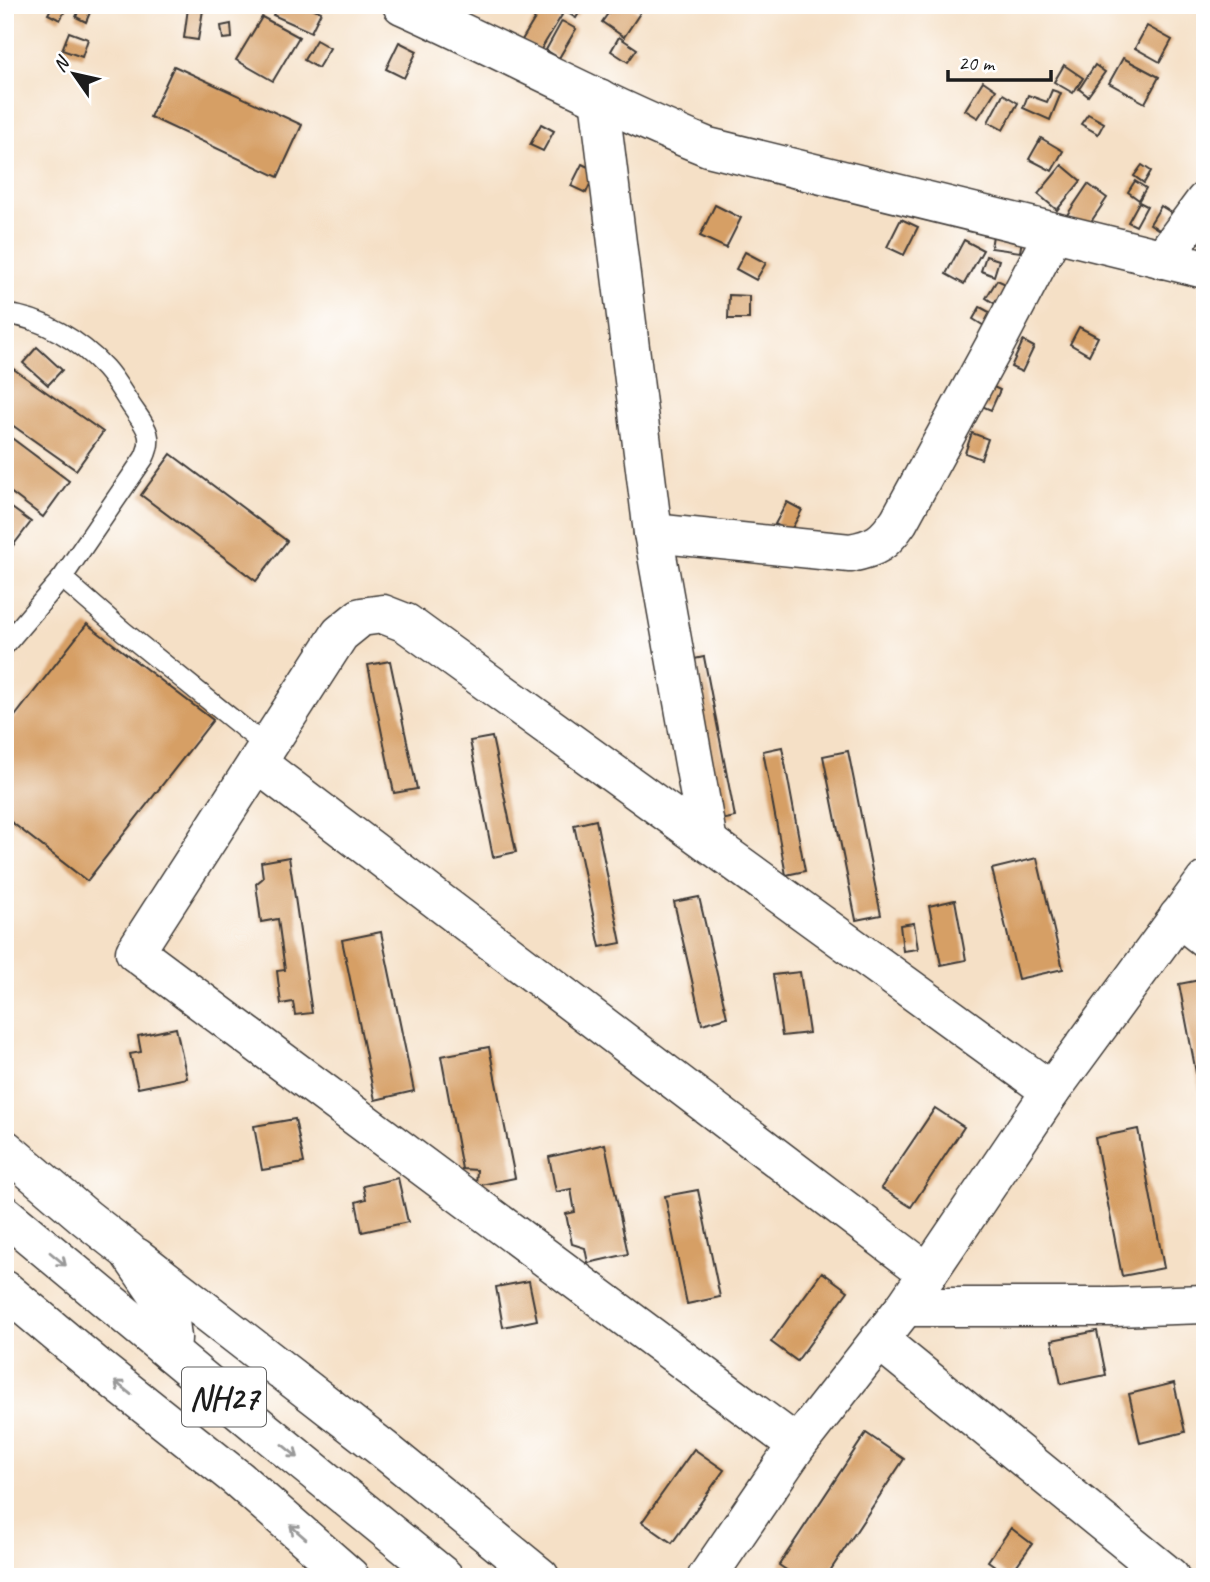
<svg xmlns="http://www.w3.org/2000/svg" width="1210" height="1582" viewBox="0 0 1210 1582" font-family="Caveat,sans-serif">
	<style>
		.building { fill: #d69f65 }
		.lines { fill: none; stroke-linecap: round; stroke-linejoin: round }
		.service-casing { stroke: #3d3936; stroke-width: 22 }
		.minor-casing { stroke: #3d3936; stroke-width: 41 }
		.secondary-casing { stroke: #3d3936; stroke-width: 41 }
		.trunk-casing { stroke: #3d3936; stroke-width: 41 }
		.service { stroke: #fff; stroke-width: 19 }
		.minor { stroke: #fff; stroke-width: 38 }
		.secondary { stroke: #fff; stroke-width: 38 }
		.trunk { stroke: #fff; stroke-width: 38 }
		.oneway { stroke: #999 }
		.labels { text-anchor: middle; stroke-width: 7; stroke-linejoin: round; paint-order: stroke }
		.shield { fill: #fff; stroke: #606060; stroke-width: 2 }
		.shield-label { font-size: 33px; font-weight: bold; fill: #1c1c1c }
	</style>
	<rect width="100%" height="100%" fill="#fff"/>
	<filter id="ink" filterUnits="userSpaceOnUse"><feTurbulence type="fractalNoise" baseFrequency=".0143" numOctaves="2"/><feDisplacementMap in="SourceGraphic" scale="14" xChannelSelector="R" yChannelSelector="G"/><feConvolveMatrix kernelMatrix="1 2 1 2 8 2 1 2 1" color-interpolation-filters="sRGB"/></filter>
	<filter id="wash" filterUnits="userSpaceOnUse"><feTurbulence type="fractalNoise" baseFrequency=".00686" numOctaves="4" result="noise"/><feDisplacementMap in="SourceGraphic" scale="28" xChannelSelector="R" yChannelSelector="G"/><feGaussianBlur stdDeviation="1.57" result="paint"/><feColorMatrix in="noise" values="0 0 0 0 0 0 0 0 0 0 0 0 0 0 0 0 0 1.4 0 .05"/><feComposite in="paint" operator="in"/></filter>
	<g filter="url(#wash)">
		<rect width="100%" height="100%" fill="#f5e0c6"/>
		<g id="blocks">
			<g class="building">
				<path d="M53 5H68L60 20 48 14Z"/>
				<path d="M81 5H93L86 22 76 17Z"/>
				<path d="M278 5H306L321 12 311 32 273 15Z"/>
				<path d="M543 5H546L562 15 540 51 522 40Z"/>
				<path d="M555 5H584L576 18Z"/>
				<path d="M614 5H627L640 13 624 37 602 22Z"/>
				<path d="M188 8 203 10 198 40 184 38Z"/>
				<path d="M262 17 299 37 273 81 236 60Z"/>
				<path d="M562 21 576 29 559 58 546 50Z"/>
				<path d="M231 24 232 38 223 39 221 26Z"/>
				<path d="M1147 26 1172 40 1160 62 1135 48Z"/>
				<path d="M69 32 88 39 82 57 62 50Z"/>
				<path d="M619 37 637 49 628 62 611 51Z"/>
				<path d="M316 40 330 48 318 68 304 60Z"/>
				<path d="M399 42 417 51 404 78 386 69Z"/>
				<path d="M1123 58 1159 77 1145 103 1109 83Z"/>
				<path d="M1064 65 1083 78 1073 93 1054 82Z"/>
				<path d="M1095 65 1105 72 1088 96 1079 89Z"/>
				<path d="M174 66 302 125 278 177 150 117Z"/>
				<path d="M983 81 996 90 978 118 965 110Z"/>
				<path d="M1052 90 1061 93 1050 120 1023 108 1028 95 1047 102Z"/>
				<path d="M1003 94 1018 103 1003 130 988 122Z"/>
				<path d="M1088 114 1104 123 1098 134 1081 124Z"/>
				<path d="M541 124 554 131 543 151 530 145Z"/>
				<path d="M1041 138 1063 151 1052 171 1029 159Z"/>
				<path d="M582 164 596 171 586 193 571 186Z"/>
				<path d="M1062 165 1081 181 1057 210 1038 194Z"/>
				<path d="M1142 165 1151 171 1144 183 1134 176Z"/>
				<path d="M1135 181 1146 188 1139 200 1128 192Z"/>
				<path d="M1088 184 1107 198 1086 229 1067 215Z"/>
				<path d="M1139 202 1147 206 1136 226 1128 222Z"/>
				<path d="M715 205 741 218 726 248 700 236Z"/>
				<path d="M1161 206 1172 213 1161 231 1150 224Z"/>
				<path d="M901 219 918 227 904 255 887 247Z"/>
				<path d="M994 229 1023 233 1020 252 991 248Z"/>
				<path d="M964 240 983 250 964 284 946 274Z"/>
				<path d="M745 252 766 263 756 280 736 269Z"/>
				<path d="M986 256 999 260 994 276 981 271Z"/>
				<path d="M997 280 1008 285 997 305 986 298Z"/>
				<path d="M729 295 749 296V319H728Z"/>
				<path d="M980 307 993 314 986 327 973 319Z"/>
				<path d="M1079 327 1098 337 1089 355 1070 344Z"/>
				<path d="M1023 341 1034 347 1022 372 1011 367Z"/>
				<path d="M37 347 62 370 48 385 23 363Z"/>
				<path d="M5 363 103 432 76 470 5 420Z"/>
				<path d="M987 384 1000 390 991 410 977 404Z"/>
				<path d="M5 433 69 481 43 517 5 488Z"/>
				<path d="M972 433 988 439 981 459 965 453Z"/>
				<path d="M171 454 287 541 256 581 141 495Z"/>
				<path d="M787 502 802 510 790 532 775 524Z"/>
				<path d="M5 503 31 522 5 556Z"/>
				<path d="M87 624 213 720 87 881 5 817V729Z"/>
				<path d="M704 657 735 817 712 822 680 662Z"/>
				<path d="M390 661 417 789 394 793 368 665Z"/>
				<path d="M492 737 516 852 493 857 470 741Z"/>
				<path d="M782 747 805 871 786 875 763 751Z"/>
				<path d="M848 751 881 915 856 920 823 756Z"/>
				<path d="M596 820 621 943 600 947 574 825Z"/>
				<path d="M289 857 312 1013 295 1015 293 1002 281 1004 277 971 285 970 278 919 261 922 256 884 263 878 261 862Z"/>
				<path d="M1037 858 1063 969 1018 979 992 869Z"/>
				<path d="M699 897 727 1017 702 1024 674 902Z"/>
				<path d="M955 900 966 960 941 965 929 906Z"/>
				<path d="M914 923 918 949 903 951 900 925Z"/>
				<path d="M381 932 414 1091 375 1100 342 940Z"/>
				<path d="M800 972 809 1033 782 1036 773 975Z"/>
				<path d="M1205 979V1109H1203L1179 984Z"/>
				<path d="M176 1028 187 1078 138 1088 130 1054 141 1052 138 1036Z"/>
				<path d="M489 1047 515 1178 476 1186 477 1170 462 1169 441 1056Z"/>
				<path d="M935 1108 964 1127 911 1207 881 1188Z"/>
				<path d="M295 1119 304 1163 262 1170 254 1126Z"/>
				<path d="M1138 1129 1164 1268 1122 1276 1095 1138Z"/>
				<path d="M605 1144 628 1254 588 1263 585 1248 572 1244 566 1214 575 1212 571 1189 556 1192 549 1157Z"/>
				<path d="M398 1178 408 1222 362 1232 356 1202 366 1199 363 1186Z"/>
				<path d="M698 1190 720 1297 687 1304 665 1196Z"/>
				<path d="M822 1272 848 1291 797 1361 771 1342Z"/>
				<path d="M529 1281 537 1320 503 1327 496 1287Z"/>
				<path d="M1097 1331 1106 1375 1061 1384 1052 1340Z"/>
				<path d="M1174 1383 1185 1432 1140 1443 1129 1394Z"/>
				<path d="M866 1433 904 1459 826 1577H797L779 1565Z"/>
				<path d="M694 1449 724 1470 672 1543 642 1522Z"/>
				<path d="M1011 1528 1032 1544 1009 1576 988 1561Z"/>
			</g>
		</g>
	</g>
	<g filter="url(#ink)">
		<use href="#blocks" fill-opacity="0" stroke="#3d3936" stroke-width="2"/>
		<g class="lines">
			<g class="service-casing">
				<g id="service">
					<path d="M5 314C43 318 80 341 105 368 115 379 122 392 130 404 143 424 156 434 144 458L62 578 5 645"/>
					<path d="M62 578 123 631 267 747"/>
				</g>
			</g>
			<g class="minor-casing">
				<g id="minor">
					<path d="M402 5C505 51 604 105 708 147L1205 269"/>
					<path d="M599 98 653 533 708 842"/>
					<path d="M1162 259 1205 201"/>
					<path d="M653 533 850 553C876 548 884 543 899 521L997 341 1054 232"/>
					<path d="M257 763 928 1273"/>
					<path d="M1178 917 1205 938"/>
					<path d="M136 1257 382 1448 540 1577"/>
					<path d="M905 1307H1114L1205 1304"/>
					<path d="M879 1340 1170 1577"/>
					<path d="M797 1445 135 952 340 634 361 617 383 614 406 623 1051 1091"/>
					<path d="M707 1577 797 1445 905 1307 1051 1091 1205 881"/>
				</g>
			</g>
			<g class="secondary-casing">
				<path id="secondary" d="M5 1149 86 1218 128 1251 158 1295 170 1321 172 1338 171 1353"/>
			</g>
			<g class="trunk-casing">
				<g id="trunk">
					<path d="M5 1215 255 1423 444 1577"/>
					<path d="M5 1290 96 1366 238 1479 350 1577"/>
				</g>
			</g>
			<use href="#service" class="service"/>
			<use href="#minor" class="minor"/>
			<use href="#secondary" class="secondary"/>
			<use href="#trunk" class="trunk"/>
		</g>
		<defs><path id="oneway-shaft" d="M-6 0H5M1.5-3L5.5 0L1.5 3" fill="none" stroke-width="1.6" stroke-linecap="round" stroke-linejoin="round" transform="scale(1.75)"/></defs>
		<g class="oneway">
			<use href="#oneway-shaft" transform="translate(58 1259) rotate(40)"/>
			<use href="#oneway-shaft" transform="translate(123 1388) rotate(-141)"/>
			<use href="#oneway-shaft" transform="translate(290 1451) rotate(39)"/>
			<use href="#oneway-shaft" transform="translate(298 1532) rotate(-139)"/>
		</g>
	</g>
	<g class="labels">
		<rect class="shield" x="182" y="1367.5" width="84" height="59" rx="5"/>
		<g class="shield-label">
			<text x="224" y="1409">NH27</text>
		</g>
	</g>
	<rect width="1210" height="1582" fill="none" stroke="#fff" stroke-width="28"/>
	<g transform="translate(74 74) rotate(304)" stroke="#ffffff" stroke-width="5" paint-order="stroke">
	<path d="M0-5L12 26L0 18L-12 26Z" fill="#1c1c1c"/>
	<text y="-10" font-size="19" font-weight="bold" text-anchor="middle" fill="#1c1c1c">N</text>
	</g>
	<path d="M948 70v10h103v-10" fill="none" stroke="#1c1c1c" stroke-width="3.5"/>
	<text x="958" y="70" font-size="21" fill="#1c1c1c" stroke="#ffffff" stroke-width="5" paint-order="stroke">20 m</text>
</svg>
